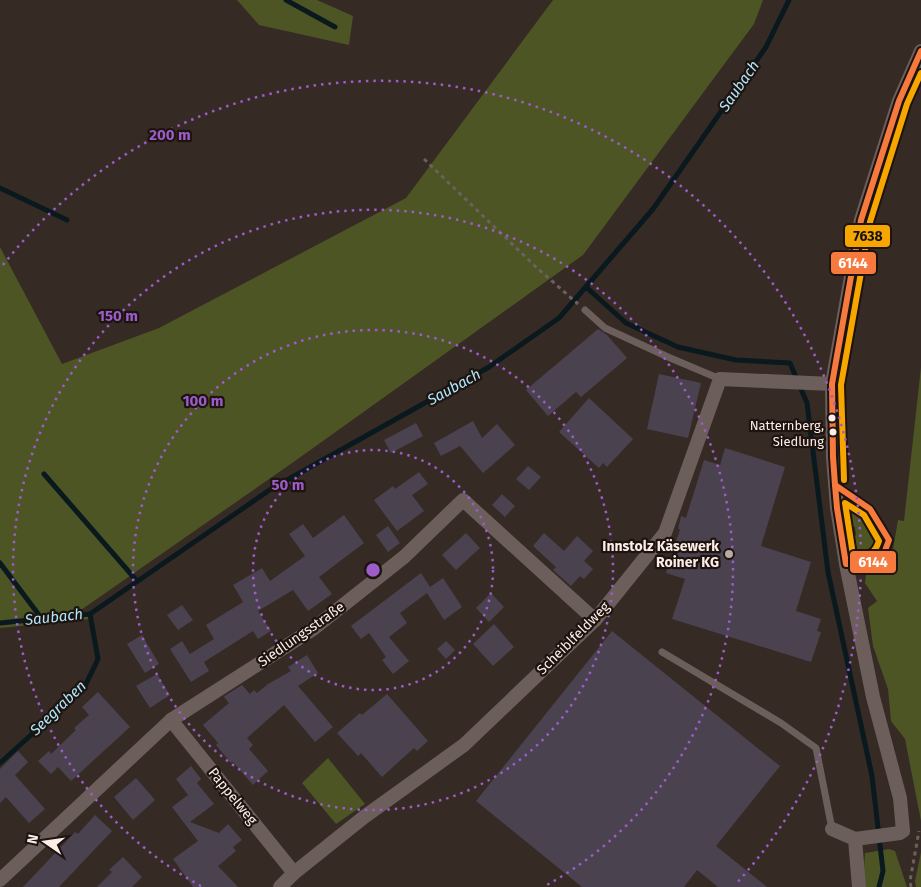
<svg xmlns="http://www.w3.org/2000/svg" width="921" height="887" viewBox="0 0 921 887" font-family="'Fira Sans',sans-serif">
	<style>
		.green { fill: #4c5523 }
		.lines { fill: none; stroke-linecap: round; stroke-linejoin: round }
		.stream { stroke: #0a191e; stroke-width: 5 }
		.building { fill: #4a424f }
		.path { stroke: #6d615e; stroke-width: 3; stroke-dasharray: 4 4; stroke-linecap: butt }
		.lane { stroke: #6c5e5b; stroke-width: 7 }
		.street { stroke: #6c5e5b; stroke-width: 14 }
		.bus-1-casing { stroke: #1d130f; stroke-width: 10 }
		.bus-2-casing { stroke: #1d130f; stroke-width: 10 }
		.bus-1 { stroke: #f6793e; stroke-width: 6 }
		.bus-2 { stroke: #f7a600; stroke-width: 6 }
		.ring { fill: none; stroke: #9c5cc9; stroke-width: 2.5; stroke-dasharray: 2.5 5 }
		.bus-dot { fill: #fdede7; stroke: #1d130f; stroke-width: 2 }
		.poi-dot { fill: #b7a9a3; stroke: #1d130f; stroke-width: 2 }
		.labels { text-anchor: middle; stroke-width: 4.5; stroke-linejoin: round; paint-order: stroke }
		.bus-label { font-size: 13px; fill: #fdede7; stroke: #1d130f; text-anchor: end }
		.poi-label { font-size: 14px; font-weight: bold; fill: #fdede7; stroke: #1d130f; text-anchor: end }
		.street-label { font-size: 14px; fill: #fdede7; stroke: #1d130f }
		.water-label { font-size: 15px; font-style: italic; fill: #afe6fb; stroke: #1d130f }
		.centre { fill: #9c5cc9; stroke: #1d130f; stroke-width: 2.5 }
		.ring-label { font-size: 15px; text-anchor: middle; font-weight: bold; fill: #9c5cc9; stroke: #1d130f; stroke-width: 4.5; stroke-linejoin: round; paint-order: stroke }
		.line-badge { stroke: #1d130f; stroke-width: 2 }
		.badge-label { font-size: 14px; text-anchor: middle; font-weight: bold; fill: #fff }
		.pale-badge-label { font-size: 14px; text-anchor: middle; font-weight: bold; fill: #111 }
	</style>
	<rect width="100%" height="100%" fill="#362a25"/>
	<g class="green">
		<path d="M237 0H317L353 16 349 45 259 25Z"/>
		<path d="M553 0H763L754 24 583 255 295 461 81 610 90 619 0 628V247L62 364 159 328 406 198Z"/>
		<path d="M921 367V821L905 739 891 721 888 689 873 646 868 608 877 601 865 583 866 575 885 571 892 555 898 520 904 521Z"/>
		<path d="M853 508C867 519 882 533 883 551L877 557 861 555 855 551 853 538 856 535 855 527H851L848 510Z"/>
		<path d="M328 758 365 804 336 824 302 783Z"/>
		<path d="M889 849 895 851 907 887H863L865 853Z"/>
		<path d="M921 852V887H916L915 881Z"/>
	</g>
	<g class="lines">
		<g class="stream">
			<path d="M286 0 335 27"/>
			<path d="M0 188 67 220"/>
			<path d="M586 287 626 323 678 347 736 360 790 363 807 403 828 572 872 776 883 871 879 887"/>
			<path d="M44 474 137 581"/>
			<path d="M0 563 42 619"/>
			<path d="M0 623 90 614 271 489 489 367 559 318 653 209 766 47 789 0"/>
			<path d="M0 763 85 686 98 659 90 614"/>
		</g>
	</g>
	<g class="building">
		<path d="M598 329 607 335 627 358 581 397 576 392 548 416 526 390Z"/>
		<path d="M659 374 701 383 688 438 647 429Z"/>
		<path d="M589 398 633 439 607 467 603 463 599 468 559 432Z"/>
		<path d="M473 421 482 438 497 424 515 445 483 473 460 446 441 456 434 443Z"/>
		<path d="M416 423 423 436 391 453 384 440Z"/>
		<path d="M725 448 785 467 761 546 811 562 796 611 821 619 817 631 821 632 811 662 672 619 685 579 666 573 680 529H678L681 516 686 518 704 460 720 465Z"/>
		<path d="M528 466 541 477 529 490 516 479Z"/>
		<path d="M419 472 428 484 412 495 424 511 397 531 374 500 393 486 395 489Z"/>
		<path d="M502 494 515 506 505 517 492 505Z"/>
		<path d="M344 515 364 543 319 577 332 594 308 611 293 590 258 611 271 631 258 639 253 631 204 662 209 671 191 682 170 649 182 641 190 654 214 639 206 625 243 602 233 585 262 568 270 581 305 556 289 534 303 524 313 538Z"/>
		<path d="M388 526 400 543 388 552 376 535Z"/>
		<path d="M466 533 480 548 456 570 442 555Z"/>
		<path d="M544 533 564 551 577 536 593 551 584 561 593 569 584 579 580 576 571 586 553 570 556 567 533 546Z"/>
		<path d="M421 573 430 587 443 578 462 607 444 620 427 593 400 613 407 623 389 637 409 661 393 674 382 660 386 657 369 633 361 639 351 626Z"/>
		<path d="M491 593 504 607 489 622 476 608Z"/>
		<path d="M182 605 193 620 178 630 167 615Z"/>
		<path d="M494 624 514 647 493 666 473 644Z"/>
		<path d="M612 631 780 766 716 846 767 887H718L697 870 684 887H582L476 801Z"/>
		<path d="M142 635 159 664 145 673 127 644Z"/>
		<path d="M446 641 455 650 446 659 437 649Z"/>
		<path d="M307 655 318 673 298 686 333 727 315 742 284 705 247 738 253 745 249 749 268 771 253 785 233 762 231 763 216 745 218 743 203 725 229 703 224 697 226 695 242 685 250 694 254 690 257 693 268 684 291 671 288 667Z"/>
		<path d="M157 674 170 695 150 708 136 686Z"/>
		<path d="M98 692 130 727 71 781 58 767 51 774 38 761 49 751 51 754 76 730 74 728 89 715 82 707Z"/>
		<path d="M387 694 428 741 417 751 414 748 382 777 361 753 358 756 337 733 360 713 362 715Z"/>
		<path d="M18 751 28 762 15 775 45 809 29 823 6 797 0 803V769Z"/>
		<path d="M191 766 201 779 197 783 214 804 190 822 219 833 228 824 242 840 233 847 236 851 218 866 238 887H193L173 859 198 841 172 807 188 795 176 779Z"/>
		<path d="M136 778 155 800 133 820 114 797Z"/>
		<path d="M95 815 112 831 59 887H23L75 832 78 834Z"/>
		<path d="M123 857 142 877 132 887H97L112 872 109 870Z"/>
	</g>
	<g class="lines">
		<g class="path">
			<path d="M424 159 536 267 578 304"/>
			<path d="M911 887 910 881 919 831"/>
		</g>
		<g class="lane">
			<path d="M585 310 605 328 668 357 720 379"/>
			<path d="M835 485 870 509 889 540 883 556 869 564H846"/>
			<path d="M662 652 781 723 816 748 832 829"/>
		</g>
		<g class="street">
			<path d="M171 720 294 873"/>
			<path d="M832 829 855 839 900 833 903 831 900 798 873 697 846 564 837 508 833 457 832 384 861 220 899 101 921 51"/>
			<path d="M855 839 859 887"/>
			<path d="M0 880 171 720 313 629 404 557 463 500 595 620"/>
			<path d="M280 887 294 873 364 817 464 745 595 620 665 533 720 379 832 384"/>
		</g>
		<g class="bus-1-casing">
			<g id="bus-1">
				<path d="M835 485 870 509 889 540 883 556 869 564H846L837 508Z"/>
				<path d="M835 485 833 457 832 384 861 220 899 101 921 51"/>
			</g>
		</g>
		<g class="bus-2-casing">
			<g id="bus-2">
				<path d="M844 480 841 385 870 222 907 104 921 73"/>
				<path d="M845 503 864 515 879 541C874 556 868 555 853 555Z"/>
			</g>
		</g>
		<use href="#bus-1" class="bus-1"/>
		<use href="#bus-2" class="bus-2"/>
	</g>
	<g class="ring">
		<circle cx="373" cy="570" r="120"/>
		<circle cx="373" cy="570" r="240"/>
		<path d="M201 886A360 360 0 1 1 545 886"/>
		<path d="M3 265A480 480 0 1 1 735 885"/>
	</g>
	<g class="bus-dot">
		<circle cx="832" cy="418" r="4.5"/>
		<circle cx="833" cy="432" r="4.5"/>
	</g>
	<circle class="poi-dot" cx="729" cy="554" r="5"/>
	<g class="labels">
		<g class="bus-label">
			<text x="824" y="430">Natternberg,<tspan x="824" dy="16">Siedlung</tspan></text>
		</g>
		<g class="poi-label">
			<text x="719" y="551">Innstolz Käsewerk<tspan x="719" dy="16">Roiner KG</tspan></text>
		</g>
		<g class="street-label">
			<text transform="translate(301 634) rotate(-35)" y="5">Siedlungsstraße</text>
			<text transform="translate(573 638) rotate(-45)" y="5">Scheiblfeldweg</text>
			<text transform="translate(233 796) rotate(51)" y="5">Pappelweg</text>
		</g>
		<g class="water-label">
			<text transform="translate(739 86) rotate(-55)" y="5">Saubach</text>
			<text transform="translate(454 387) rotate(-29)" y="5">Saubach</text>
			<text transform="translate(54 617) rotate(-6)" y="5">Saubach</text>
			<text transform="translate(58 708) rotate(-44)" y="5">Seegraben</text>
		</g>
	</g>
	<circle cx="373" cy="570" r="8" class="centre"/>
	<g class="ring-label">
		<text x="170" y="140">200 m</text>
		<text x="118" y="321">150 m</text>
		<text x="203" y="406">100 m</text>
		<text x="288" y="490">50 m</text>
	</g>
	<g class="line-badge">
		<rect x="844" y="224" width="47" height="24" rx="5" fill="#f7a600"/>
		<rect x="830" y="251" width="47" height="24" rx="5" fill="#f6793e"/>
		<rect x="849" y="550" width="48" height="24" rx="5" fill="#f6793e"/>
	</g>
	<g class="badge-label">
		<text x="853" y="268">6144</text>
		<text x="873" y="567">6144</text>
	</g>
	<g class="pale-badge-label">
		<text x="868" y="241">7638</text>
	</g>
	<g transform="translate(45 842) rotate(283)" stroke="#1d130f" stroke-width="4" paint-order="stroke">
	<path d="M0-4L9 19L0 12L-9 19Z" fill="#fdede7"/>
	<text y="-8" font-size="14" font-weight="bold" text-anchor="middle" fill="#fdede7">N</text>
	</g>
</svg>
